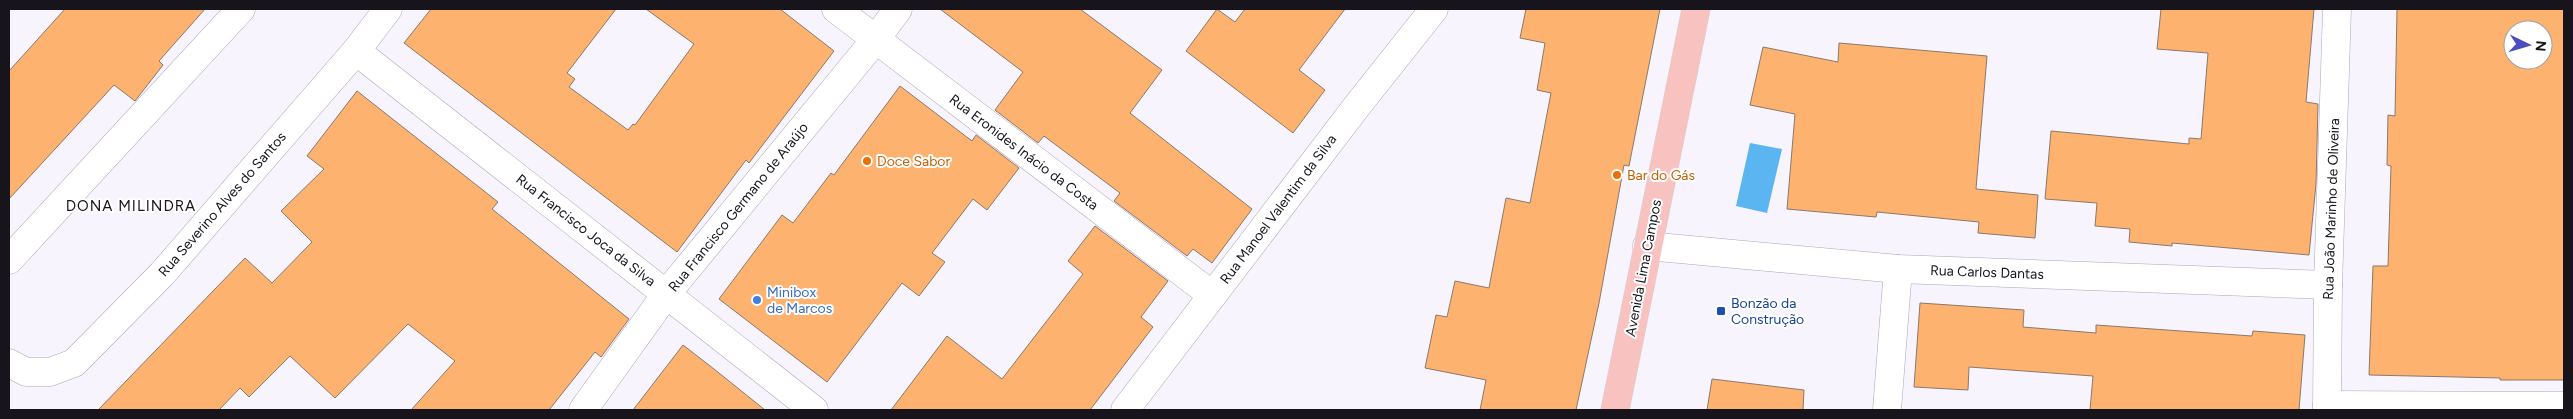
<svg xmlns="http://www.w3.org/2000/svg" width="2573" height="419" viewBox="0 0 2573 419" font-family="Figtree,sans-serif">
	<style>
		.water { fill: #5bb5f0 }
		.building { fill: #feb26f; stroke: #8b796a; fill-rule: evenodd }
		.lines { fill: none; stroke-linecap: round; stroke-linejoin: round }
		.minor-casing { stroke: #ada6bb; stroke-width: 29 }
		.major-casing { stroke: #d5d5d6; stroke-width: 29 }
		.minor { stroke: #fff; stroke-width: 28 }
		.major { stroke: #f8c2c1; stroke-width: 28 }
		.food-dot { fill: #e8710a; stroke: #fff; stroke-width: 2 }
		.shop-dot { fill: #3f7fe0; stroke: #fff; stroke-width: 2 }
		.transit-dot { fill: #1a4fb4; stroke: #fff; stroke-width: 2 }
		.labels { text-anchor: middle; stroke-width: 4; stroke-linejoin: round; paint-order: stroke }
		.street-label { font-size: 14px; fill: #17141c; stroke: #fff }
		.food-label { font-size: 14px; fill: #c56008; stroke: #fff; text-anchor: start }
		.shop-label { font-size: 14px; fill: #366cbe; stroke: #fff; text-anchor: start }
		.transit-label { font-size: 14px; fill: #164399; stroke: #fff; text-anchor: start }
		.neighbourhood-label { font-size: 15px; letter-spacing: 1px; fill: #17141c; stroke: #fff }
	</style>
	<rect width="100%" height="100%" fill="#f7f4fd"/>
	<path class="water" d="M1750 143 1782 149 1767 213 1736 206Z"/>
	<g class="building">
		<path d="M65 9H205L159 61 163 65 135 101 114 85 9 199V71Z"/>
		<path d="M431 9H616L567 73 575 79 569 87 628 130 633 124 635 125 694 44 646 9H780L834 51 749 163 746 160 677 252 404 43Z"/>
		<path d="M940 9H1080L1162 70 1130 113 1252 209 1212 263 1193 249 1187 256 1114 201 1120 193 1044 136 1038 143 995 110 1023 72Z"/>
		<path d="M1217 9 1235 22 1245 9H1345L1299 70 1325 90 1293 133 1186 51Z"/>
		<path d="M1526 9H1660L1629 166 1624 165 1599 303 1576 410H1480L1486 380 1425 368 1436 315 1447 317 1455 281 1489 288 1506 198 1530 203 1551 93 1537 90 1545 43 1520 38Z"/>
		<path d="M2161 9H2314L2306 102 2318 104 2316 184 2309 255 2172 243V246L2129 242 2130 229 2095 226 2097 203 2045 199 2051 131 2189 144V138L2201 139 2208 53 2157 49Z"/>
		<path d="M2397 9H2564V380H2500V378L2369 375 2373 266H2388L2391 166 2387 165 2388 115 2395 116ZM2513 30H2543V60H2513Z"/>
		<path d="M1839 43 1987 56 1976 189 2038 195 2035 238 1978 233 1979 222 1877 212 1876 217 1787 209 1795 114 1750 105 1763 47 1838 62Z"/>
		<path d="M900 86 972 141 976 135 1019 168 987 210 973 199 932 253 945 262 919 296 902 283 827 382 719 299 782 215 793 223 831 173 834 175Z"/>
		<path d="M357 91 498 202 492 209 629 319 601 357 595 352 549 410H411L455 361 408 324 335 398 290 356 249 397 240 388 219 410H98L245 258 272 283 312 242 281 211 324 169 307 156Z"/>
		<path d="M1095 226 1168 281 1141 317 1153 327 1090 410H891L947 336 1002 379 1083 274 1068 261Z"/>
		<path d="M1920 303 2024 310 2023 327 2096 333V325L2252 336 2253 331 2305 335 2299 410H2090L2093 376 1969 367 1968 390 1914 387Z"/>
		<path d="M683 345 714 369 765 410H633Z"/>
		<path d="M1712 379 1804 390 1803 410H1707Z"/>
	</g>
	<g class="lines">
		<g class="minor-casing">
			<g id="minor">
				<path d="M836 9 1212 295"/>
				<path d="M356 51 814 410"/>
				<path d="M1647 246 1898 269 2328 285"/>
				<path d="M9 260 241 9"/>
				<path d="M9 363 26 372H50L74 363 162 274 356 51 388 9"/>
				<path d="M2327 405 2564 406"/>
				<path d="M583 410 667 293 876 39 898 9"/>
				<path d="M1125 410 1357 106 1434 9"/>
				<path d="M1887 410 1898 269"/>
				<path d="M2327 410 2328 285 2337 9"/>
			</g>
		</g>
		<g class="major-casing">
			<path id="major" d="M1615 410 1696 9"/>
		</g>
		<use href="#minor" class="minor"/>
		<use href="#major" class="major"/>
	</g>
	<g class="food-dot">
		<circle cx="867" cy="161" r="5"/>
		<circle cx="1617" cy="175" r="5"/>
	</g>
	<circle class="shop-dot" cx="757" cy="300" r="5"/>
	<rect class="transit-dot" x="1716" y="306" width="10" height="10" rx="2.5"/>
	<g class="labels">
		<g class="street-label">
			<text transform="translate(1024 152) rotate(37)" y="5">Rua Eronides Inácio da Costa</text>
			<text transform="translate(222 204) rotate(-49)" y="5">Rua Severino Alves do Santos</text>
			<text transform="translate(738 207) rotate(-51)" y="5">Rua Francisco Germano de Araújo</text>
			<text transform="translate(1278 209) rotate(-53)" y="5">Rua Manoel Valentim da Silva</text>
			<text transform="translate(2331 209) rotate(-88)" y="5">Rua João Marinho de Oliveira</text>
			<text transform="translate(586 230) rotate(38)" y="5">Rua Francisco Joca da Silva</text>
			<text transform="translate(1643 268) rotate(-79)" y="5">Avenida Lima Campos</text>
			<text transform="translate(1987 272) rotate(2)" y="5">Rua Carlos Dantas</text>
		</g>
		<g class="food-label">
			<text x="877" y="166">Doce Sabor</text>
			<text x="1627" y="180">Bar do Gás</text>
		</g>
		<g class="shop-label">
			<text x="767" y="297">Minibox<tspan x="767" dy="16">de Marcos</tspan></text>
		</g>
		<g class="transit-label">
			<text x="1731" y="308">Bonzão da<tspan x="1731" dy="16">Construção</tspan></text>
		</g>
		<g class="neighbourhood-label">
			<text x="131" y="211">DONA MILINDRA</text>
		</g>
	</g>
	<rect width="2573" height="419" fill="none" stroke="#17141c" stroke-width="20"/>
	<g transform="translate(2528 45) rotate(95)"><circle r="24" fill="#ffffff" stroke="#a2a1a4"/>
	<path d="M0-4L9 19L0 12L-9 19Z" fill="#4d4cc3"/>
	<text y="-8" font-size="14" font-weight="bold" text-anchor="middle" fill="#17141c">N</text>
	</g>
</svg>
